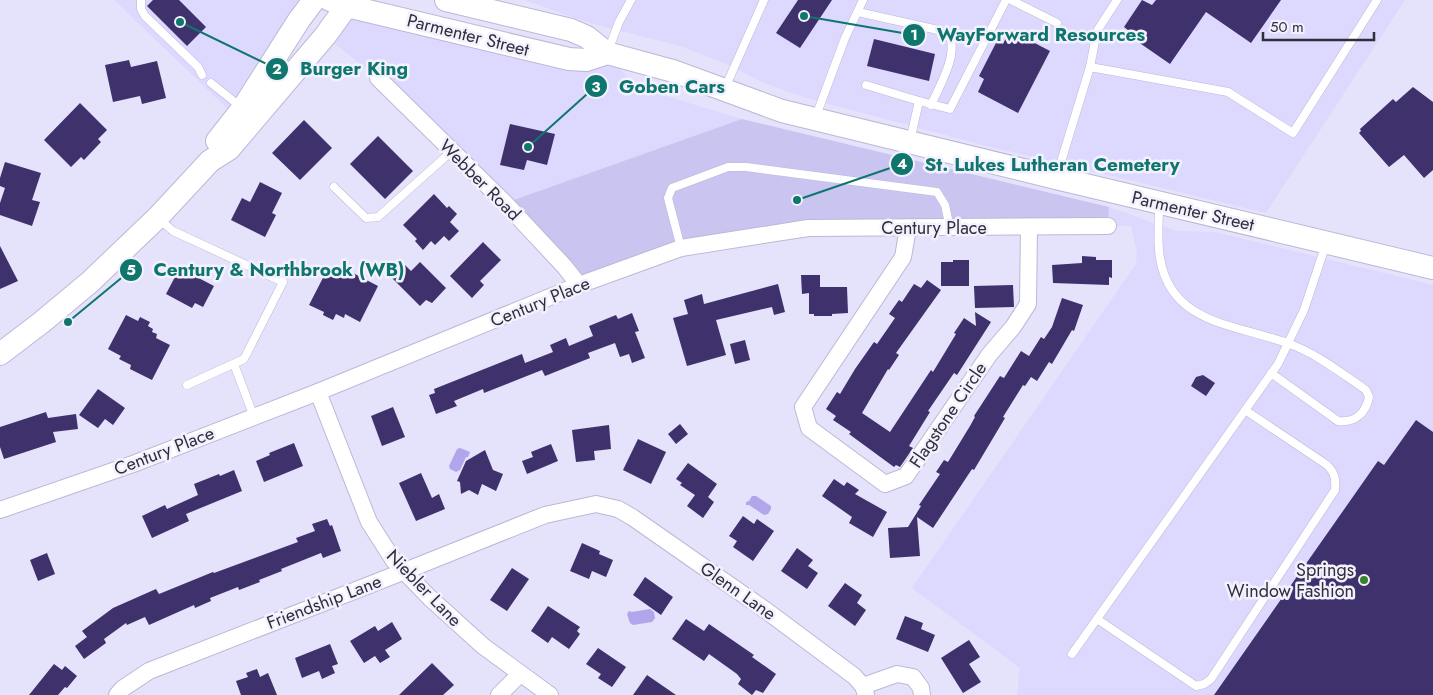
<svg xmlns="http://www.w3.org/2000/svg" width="1433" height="695" viewBox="0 0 1433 695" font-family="Jost,sans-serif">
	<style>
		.built { fill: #ddd8fe }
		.green { fill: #cac4f1 }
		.water { fill: #b1a6eb }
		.building { fill: #3f316c }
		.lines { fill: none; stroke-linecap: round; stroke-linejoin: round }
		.lane-casing { stroke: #bcb8d6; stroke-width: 9 }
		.street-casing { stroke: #bcb8d6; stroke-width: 18 }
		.secondary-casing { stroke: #bcb8d6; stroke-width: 24 }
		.lane { stroke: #fff; stroke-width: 8 }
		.street { stroke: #fff; stroke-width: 16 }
		.secondary { stroke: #fff; stroke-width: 22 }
		.poi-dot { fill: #36822a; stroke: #f3f1fe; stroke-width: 2 }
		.labels { text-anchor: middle; stroke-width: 5; stroke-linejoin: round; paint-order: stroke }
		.street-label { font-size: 18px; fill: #302e3a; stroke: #f3f1fe }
		.poi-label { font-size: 18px; fill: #302e3a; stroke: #f3f1fe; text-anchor: end }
		.leader { fill: none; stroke: #0f766e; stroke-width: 2 }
		.callout-dot { fill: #0f766e; stroke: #f3f1fe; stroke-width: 2 }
		.mark-label { font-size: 15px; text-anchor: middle; font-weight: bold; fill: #fff }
		.callout-label { font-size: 19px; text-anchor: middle; font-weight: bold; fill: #0f766e; stroke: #f3f1fe; stroke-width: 5; stroke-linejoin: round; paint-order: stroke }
	</style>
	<rect width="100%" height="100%" fill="#e5e2fb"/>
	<g class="built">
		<path d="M114 0H314L236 117Z"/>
		<path d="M524 0H1405L1266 213 975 143 803 97 764 83 729 65 680 46 590 23Z"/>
		<path d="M347 6 569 59 607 53 636 87 742 119 505 203 378 78 325 36Z"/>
		<path d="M1109 207 1176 231 1215 232 1433 285V695H1017L1020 668 912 588 1136 264 1137 252 1131 226H1108Z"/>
	</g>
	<path class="green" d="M742 119 1109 207 1108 226 744 237 579 285 505 203Z"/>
	<g class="water">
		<path d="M460 448 470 452 468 457H466L460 470 456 472 450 469 449 466 457 449Z"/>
		<path d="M752 496H756L771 506V509L768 514 764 515 749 505H746V502L749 501Z"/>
		<path d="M650 609 654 612 655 618 652 622 633 625 630 623 627 614 629 611 632 612Z"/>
	</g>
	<g class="building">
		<path d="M153 0H179L206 27 187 46 147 6Z"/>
		<path d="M798 0H832L800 48 776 33Z"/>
		<path d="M1142 0 1152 5 1156 0H1281L1251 43 1206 12 1170 64 1131 37 1133 34 1124 27Z"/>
		<path d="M1010 30 1050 51 1018 113 978 92 984 79 979 76 997 41 1003 44Z"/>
		<path d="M874 39 935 54 929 81 867 66Z"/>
		<path d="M129 60 131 67 157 61 166 98 142 104 140 96 113 102 105 65Z"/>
		<path d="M1413 87 1433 102V170L1424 178 1404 155 1389 167 1359 133 1361 131 1360 129 1393 99 1396 102Z"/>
		<path d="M80 103 107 130 98 139 101 142 84 160 81 157 71 167 44 140Z"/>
		<path d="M304 120 332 148 300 180 272 153Z"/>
		<path d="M510 124 555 134 547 165 527 160 524 170 500 165Z"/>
		<path d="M378 136 413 171 385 199 350 164Z"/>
		<path d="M5 162 41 173 32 200 40 202 32 226 0 215V203L5 188 0 186V178Z"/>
		<path d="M260 182 282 193 272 213 276 215 265 237 231 220 242 198 250 202Z"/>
		<path d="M434 194 447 208 449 206 457 214 450 222 459 231 449 241 444 236 435 245 431 241 423 250 415 241 417 239 403 225Z"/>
		<path d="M483 242 501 260 480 281 484 285 472 298 450 276Z"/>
		<path d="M0 246 18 281 0 289Z"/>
		<path d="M1082 256 1096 257V260H1112V278L1109 277V285L1053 283 1052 265 1082 263Z"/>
		<path d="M953 260H969V286H941V262H953Z"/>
		<path d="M420 262 446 288 432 303 426 300 420 306 392 278 405 265 411 271Z"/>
		<path d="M327 270 339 276 341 273 348 278 351 272 378 286 360 322 345 314 344 318 336 314 333 320 323 315 324 312 309 305Z"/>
		<path d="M187 272 214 286 203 307 195 303 192 308 166 294 177 273 185 277Z"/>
		<path d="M801 275H820V287H847L848 313 832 314V316H814V314H809V293L802 294Z"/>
		<path d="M927 280 941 290 896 353 899 355 889 370 888 369 862 413 890 432 931 370 933 372 956 334 954 333 964 318 976 326 975 312 991 322 957 375 954 373 928 411 930 412 909 446 913 448 900 467 896 465 894 467 849 434 851 432 833 420 836 416 826 409 837 392 840 394 855 369 874 342 877 344 895 318 889 314 899 300 902 302 914 284 921 288Z"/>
		<path d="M778 284 785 312 774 315 772 307 716 320 726 355 687 366 673 318 688 314 684 300 702 294 704 304Z"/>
		<path d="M1013 285 1014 307 975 308 974 286Z"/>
		<path d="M1062 298 1083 305 1074 331 1072 330 1052 364 1049 362 1037 381 1031 377 1025 386 1023 385 1003 417 1005 418 974 470 972 469 933 528 917 517 920 556 890 558 888 528 908 527 921 506 919 505 940 474 936 472 944 460 948 462 970 426 975 417 974 416 1000 376 1004 378 1021 351 1029 356 1041 337 1044 339 1052 327Z"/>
		<path d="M632 313 639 331 635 332 645 358 632 363 629 354 620 357 615 343 588 353 590 358 545 376 542 370 484 393 483 389 454 401 457 406 436 414 429 395 435 393 434 389 522 354 525 363 553 352 550 345 566 338 569 346 593 336 589 326 616 315 618 319Z"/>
		<path d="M126 315 138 321 140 317 150 322 148 326 153 329 152 332 157 334 156 338 170 345 152 380 130 369 131 365 119 359 121 356 108 349Z"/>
		<path d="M745 340 750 360 735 364 730 344Z"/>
		<path d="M1203 375 1215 383 1206 396 1191 386 1196 377Z"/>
		<path d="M98 389 125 408 113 425 105 419 98 428 79 415Z"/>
		<path d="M393 407 405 437 382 446 371 416Z"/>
		<path d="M46 412 48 418 76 414 78 429 53 432 56 442 4 459 0 447V427Z"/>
		<path d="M1416 420 1433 432V695H1214L1378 461 1384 465Z"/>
		<path d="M680 424 688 434 676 444 668 434Z"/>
		<path d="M609 425 611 449 594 451 595 460 576 462 572 430Z"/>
		<path d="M638 439 666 452 651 484 623 470Z"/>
		<path d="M294 443 303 466 264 482 256 461 270 455 269 453Z"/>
		<path d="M551 444 558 461 527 474 522 461 533 457 531 452Z"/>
		<path d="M485 450 493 470 503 474 496 491 482 484 478 495 469 490 461 494 460 482 457 481 466 461Z"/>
		<path d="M688 463 717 484 708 497 714 502 703 518 687 506 695 495 680 485 682 483 676 479Z"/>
		<path d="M234 470 242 491 186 514 189 521 152 538 142 516 165 505 167 509 198 495 194 484 219 474 220 476Z"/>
		<path d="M421 473 432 498 439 494 445 509 416 521 399 483Z"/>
		<path d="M834 479 844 486 847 482 859 490 855 494 887 512 873 537 849 523 852 517 822 496Z"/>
		<path d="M743 516 754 524 757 519 774 531 753 561 733 547 737 541 729 536Z"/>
		<path d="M327 519 330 526 332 525 341 551 323 558 321 553 281 569 282 571 259 580 260 582 239 590 238 587 210 598 211 601 195 608 194 605 149 625 145 617 127 625 126 623 104 639 106 643 84 659 75 646 87 637 82 631 113 608 156 589 159 594 213 572 214 573 298 542 296 538 315 531 312 524Z"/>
		<path d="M582 543 600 551 599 554 613 560 606 577 592 571 589 579 570 571Z"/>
		<path d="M797 548 813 560 808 566 818 573 807 589 781 571Z"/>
		<path d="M47 553 55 574 38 581 30 560Z"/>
		<path d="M512 568 529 579 507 611 490 600Z"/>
		<path d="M645 577 673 597 661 615 633 595Z"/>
		<path d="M845 583 862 595 857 603 866 610 855 626 828 606Z"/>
		<path d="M548 606 580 627 577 631 580 634 569 649 552 637 548 643 531 631Z"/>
		<path d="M905 616 923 623 921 629 935 635 928 652 896 639Z"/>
		<path d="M686 619 704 631 709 624 754 655 752 657 776 674 763 693 756 690 752 695 738 684 741 679 737 674 709 654 704 661 672 639Z"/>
		<path d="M392 622 402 639 385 650 390 657 380 663 375 656 364 663 350 641 375 626 378 631Z"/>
		<path d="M969 640 980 657 969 664 981 682 963 693 941 658Z"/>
		<path d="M330 644 338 664 332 666 335 673 322 679 319 671 302 678 295 658Z"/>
		<path d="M598 648 626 667 612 687 598 678 601 674 586 664Z"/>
		<path d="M432 663 454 685 443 695H399Z"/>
		<path d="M54 664 62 670 65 666 77 676 67 688 65 687 58 695H29Z"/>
		<path d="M257 669 260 677 268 673 277 695H241L236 681 248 677 246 673Z"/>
		<path d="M647 675 676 695H633Z"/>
	</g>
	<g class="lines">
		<g class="lane-casing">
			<g id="lane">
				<path d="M141 0V9L145 16 198 67 202 75"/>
				<path d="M1011 0 1057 23"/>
				<path d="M1117 0 1097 31 1090 67 1228 92 1293 133 1377 0"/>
				<path d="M858 12 938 30 949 35C959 54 939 87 931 105"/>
				<path d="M608 51 619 22 631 0"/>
				<path d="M211 83 241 107"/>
				<path d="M866 85 919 101 950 109 1006 0"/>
				<path d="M725 88 764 0"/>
				<path d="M816 116 845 38 863 0"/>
				<path d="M910 141 919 101"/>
				<path d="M1057 175 1090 67"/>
				<path d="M334 187 366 218 378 217 452 151"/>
				<path d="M1159 205C1159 222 1157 241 1160 258 1171 325 1236 324 1287 343 1316 353 1341 373 1366 390L1369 397C1366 413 1355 423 1338 421L1271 373"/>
				<path d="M159 219 173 231 283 282 244 359 187 385"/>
				<path d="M681 248 668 198 672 188 728 167H746L937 192 945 205 950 228"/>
				<path d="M234 364 254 417"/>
				<path d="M1097 619 1196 686 1204 684 1211 679 1335 490C1336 479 1335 473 1327 465L1245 410"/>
				<path d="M1072 654 1278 364 1304 310 1326 244"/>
			</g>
		</g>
		<g class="street-casing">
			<g id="street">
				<path d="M378 78 505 203 564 266 579 285"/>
				<path d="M908 228 903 257 803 407 809 428 885 484 906 476 989 355 1013 327 1028 304 1029 227"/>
				<path d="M318 392 369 522 394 561 430 598 483 646 550 695"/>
				<path d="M0 510 133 464 318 392 579 285 681 248 808 228 1108 226"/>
				<path d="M863 686 897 674 913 677 921 688 922 695"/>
				<path d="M117 695 122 689 149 671 405 571 545 515 596 504 618 509 632 517 764 609 854 676 863 686 866 695"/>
				<path d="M499 695 520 674"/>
			</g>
		</g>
		<g class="secondary-casing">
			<g id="secondary">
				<path d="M330 0 347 6 569 59 586 60 607 53"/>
				<path d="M446 0 571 30 587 37 607 53 673 71 782 111 1056 178 1433 268"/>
				<path d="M217 141 243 108 299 20 314 0"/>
				<path d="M0 354 42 322 90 282 158 217 210 161 229 149 325 36 351 0"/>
			</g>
		</g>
		<use href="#lane" class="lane"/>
		<use href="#street" class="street"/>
		<use href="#secondary" class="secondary"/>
	</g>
	<circle class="poi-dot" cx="1364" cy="580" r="5"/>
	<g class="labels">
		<g class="street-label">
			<text transform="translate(468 35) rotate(14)" y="6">Parmenter Street</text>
			<text transform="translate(480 180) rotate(45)" y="6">Webber Road</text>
			<text transform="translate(1193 211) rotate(13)" y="6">Parmenter Street</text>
			<text x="934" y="234">Century Place</text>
			<text transform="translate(540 302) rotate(-22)" y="6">Century Place</text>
			<text transform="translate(948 415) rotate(-56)" y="6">Flagstone Circle</text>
			<text transform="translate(164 451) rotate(-21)" y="6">Century Place</text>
			<text transform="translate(424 588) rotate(46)" y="6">Niebler Lane</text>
			<text transform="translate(738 591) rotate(35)" y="6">Glenn Lane</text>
			<text transform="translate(324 602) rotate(-21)" y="6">Friendship Lane</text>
		</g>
		<g class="poi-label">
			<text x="1354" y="576">Springs<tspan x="1354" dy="21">Window Fashion</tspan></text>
		</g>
	</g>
	<path class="leader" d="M804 16L914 35M180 22L277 69M528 147L596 86M797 200L902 164M68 322L131 270"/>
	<g class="callout-dot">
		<circle cx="804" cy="16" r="5"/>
		<circle cx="180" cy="22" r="5"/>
		<circle cx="528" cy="147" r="5"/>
		<circle cx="797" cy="200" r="5"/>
		<circle cx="68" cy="322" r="5"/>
		<circle cx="914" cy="35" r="12"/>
		<circle cx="277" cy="69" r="12"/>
		<circle cx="596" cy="86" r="12"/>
		<circle cx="902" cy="164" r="12"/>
		<circle cx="131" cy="270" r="12"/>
	</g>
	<g class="mark-label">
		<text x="914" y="40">1</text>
		<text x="277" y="74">2</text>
		<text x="596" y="92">3</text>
		<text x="902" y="169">4</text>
		<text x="131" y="275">5</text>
	</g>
	<g class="callout-label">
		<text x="1041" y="41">WayForward Resources</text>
		<text x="354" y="75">Burger King</text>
		<text x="672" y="93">Goben Cars</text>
		<text x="1052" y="171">St. Lukes Lutheran Cemetery</text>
		<text x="279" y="276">Century &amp; Northbrook (WB)</text>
	</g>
	<path d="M1263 32v8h111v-8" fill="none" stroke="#302e3a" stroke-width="2.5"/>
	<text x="1270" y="32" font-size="15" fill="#302e3a" stroke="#f3f1fe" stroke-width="4" paint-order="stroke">50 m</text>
</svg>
